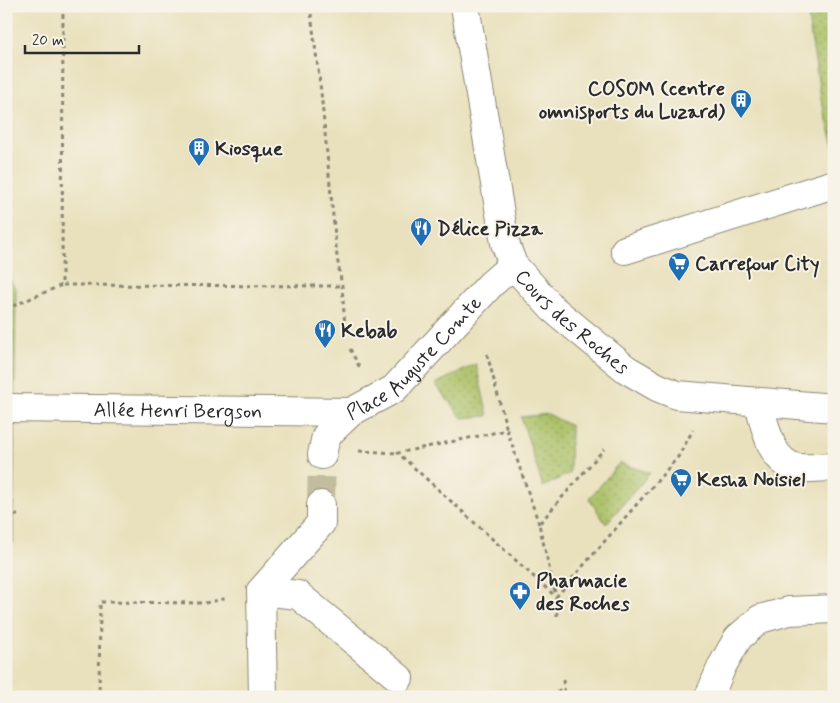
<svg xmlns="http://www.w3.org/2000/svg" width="840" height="703" viewBox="0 0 840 703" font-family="Mynerve,sans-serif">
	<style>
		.grass { fill: url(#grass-dots); stroke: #6a7548 }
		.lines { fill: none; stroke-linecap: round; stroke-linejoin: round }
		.minor-tunnel { stroke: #c3bda0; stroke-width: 28; stroke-dasharray: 28 14; stroke-linecap: butt }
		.minor-casing { stroke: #8a8674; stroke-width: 30 }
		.path { stroke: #8a8674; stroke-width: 3; stroke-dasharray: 4 4; stroke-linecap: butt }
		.minor { stroke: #fff; stroke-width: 28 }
		.labels { text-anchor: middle; stroke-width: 4; stroke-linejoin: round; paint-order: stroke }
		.poi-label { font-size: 20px; font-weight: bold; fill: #2b2b2b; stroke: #f7f3e8; text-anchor: start }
		.street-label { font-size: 20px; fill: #2b2b2b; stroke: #f7f3e8 }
	</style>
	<defs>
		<pattern id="grass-dots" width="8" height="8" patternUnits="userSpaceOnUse" patternTransform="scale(1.25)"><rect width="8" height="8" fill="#a9bf64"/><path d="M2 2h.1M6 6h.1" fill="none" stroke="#8a9b53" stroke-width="1.8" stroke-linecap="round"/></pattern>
	</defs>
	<rect width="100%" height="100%" fill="#f7f3e8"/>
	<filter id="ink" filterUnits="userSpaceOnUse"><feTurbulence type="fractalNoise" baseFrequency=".02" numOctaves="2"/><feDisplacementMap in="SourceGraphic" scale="10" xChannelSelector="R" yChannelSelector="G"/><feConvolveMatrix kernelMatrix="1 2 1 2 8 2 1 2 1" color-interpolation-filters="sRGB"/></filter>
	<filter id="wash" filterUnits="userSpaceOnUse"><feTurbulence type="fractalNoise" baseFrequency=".0096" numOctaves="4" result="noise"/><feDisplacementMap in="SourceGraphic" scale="20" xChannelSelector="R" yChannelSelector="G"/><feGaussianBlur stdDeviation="1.12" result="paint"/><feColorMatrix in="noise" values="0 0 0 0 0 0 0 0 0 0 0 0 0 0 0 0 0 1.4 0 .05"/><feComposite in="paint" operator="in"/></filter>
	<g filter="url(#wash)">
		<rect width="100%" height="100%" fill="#e9e1bd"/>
		<g class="grass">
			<path d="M834 8V146L821 99 808 18Z"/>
			<path d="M6 276H8L16 290 13 543H6Z"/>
			<path d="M476 364 488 416 462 418 435 384Z"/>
			<path d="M548 414 571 426 570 473 543 487 521 417Z"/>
			<path d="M619 463 650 473 606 524 589 499Z"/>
		</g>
	</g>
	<g filter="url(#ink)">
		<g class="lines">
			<path class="minor-tunnel" d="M321 505 322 455"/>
			<g class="minor-casing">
				<g id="minor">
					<path id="s1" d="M465 6 505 243 513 265 553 309 626 369 657 387 677 395 834 408"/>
					<path d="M625 250 834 184"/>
					<path d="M759 403C765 425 770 464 799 468 810 469 823 467 834 467"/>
					<path id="s2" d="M6 408 351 412"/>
					<path id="s3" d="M322 455 326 436 351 412 394 389 491 284 513 265"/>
					<path d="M261 591 298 595 399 678"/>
					<path d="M263 697 261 591 321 523V505"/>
					<path d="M709 697 722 666 738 638 760 619 789 611 834 609"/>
				</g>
			</g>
			<g class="path">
				<path d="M63 6 62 285 342 286"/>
				<path d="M310 6 321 92 337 257 342 286 345 327"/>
				<path d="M6 309 62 285"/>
				<path d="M350 349 361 370"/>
				<path d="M487 354 507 430"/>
				<path d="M359 451 398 453"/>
				<path d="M6 515H18"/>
				<path d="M539 524 507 430 398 453 556 597"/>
				<path d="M556 597 678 457 693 430"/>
				<path d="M557 616 556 597 539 524 604 449"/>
				<path d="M563 680 565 697"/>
				<path d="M99 697 100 602 205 603 228 598"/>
				<path d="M551 697 563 687"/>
			</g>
			<use href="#minor" class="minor"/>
		</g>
	</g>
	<defs>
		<g id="building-pin" transform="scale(1.125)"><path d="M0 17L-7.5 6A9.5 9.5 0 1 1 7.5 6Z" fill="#1f6fb2" stroke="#f7f3e8"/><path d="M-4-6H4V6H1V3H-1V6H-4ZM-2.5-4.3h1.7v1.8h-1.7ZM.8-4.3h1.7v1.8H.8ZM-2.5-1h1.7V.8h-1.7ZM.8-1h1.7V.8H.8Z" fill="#fff"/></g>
		<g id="restaurant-pin" transform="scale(1.125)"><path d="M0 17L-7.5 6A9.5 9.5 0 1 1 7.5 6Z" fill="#1f6fb2" stroke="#f7f3e8"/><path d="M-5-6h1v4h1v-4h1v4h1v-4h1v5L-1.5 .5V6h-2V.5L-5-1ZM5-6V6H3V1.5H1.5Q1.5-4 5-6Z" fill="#fff"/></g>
		<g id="supermarket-pin" transform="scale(1.125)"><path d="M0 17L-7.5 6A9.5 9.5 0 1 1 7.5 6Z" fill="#1f6fb2" stroke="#f7f3e8"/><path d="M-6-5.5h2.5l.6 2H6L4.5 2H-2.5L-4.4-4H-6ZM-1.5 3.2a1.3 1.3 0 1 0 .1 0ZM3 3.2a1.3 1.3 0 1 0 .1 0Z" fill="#fff"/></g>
		<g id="pharmacy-pin" transform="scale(1.125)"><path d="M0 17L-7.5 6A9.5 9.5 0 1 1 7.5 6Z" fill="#1f6fb2" stroke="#f7f3e8"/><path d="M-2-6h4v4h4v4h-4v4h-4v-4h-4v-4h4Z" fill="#fff"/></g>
	</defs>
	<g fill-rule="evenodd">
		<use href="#building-pin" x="741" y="100"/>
		<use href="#building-pin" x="199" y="148"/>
		<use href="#restaurant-pin" x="421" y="228"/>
		<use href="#supermarket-pin" x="679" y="263"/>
		<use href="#restaurant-pin" x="325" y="330"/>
		<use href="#supermarket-pin" x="681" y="479"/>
		<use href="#pharmacy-pin" x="520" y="592"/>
	</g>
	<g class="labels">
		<g class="poi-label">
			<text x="725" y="95" text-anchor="end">COSOM (centre<tspan x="725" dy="23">omnisports du Luzard)</tspan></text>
			<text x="215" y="155">Kiosque</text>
			<text x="437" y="235">Délice Pizza</text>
			<text x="695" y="270">Carrefour City</text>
			<text x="341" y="337">Kebab</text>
			<text x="697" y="486">Kesha Noisiel</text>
			<text x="536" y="587">Pharmacie<tspan x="536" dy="23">des Roches</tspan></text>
		</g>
		<g class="street-label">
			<text dy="7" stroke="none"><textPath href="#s1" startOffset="346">Cours des Roches</textPath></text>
			<text dy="7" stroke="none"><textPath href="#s3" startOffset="138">Place Auguste Comte</textPath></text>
			<text dy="7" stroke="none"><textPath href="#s2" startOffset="172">Allée Henri Bergson</textPath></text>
		</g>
	</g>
	<rect width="840" height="703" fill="none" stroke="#f7f3e8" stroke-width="25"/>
	<path d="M25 45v8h114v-8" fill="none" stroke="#2b2b2b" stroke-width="2.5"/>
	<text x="32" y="45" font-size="15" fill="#2b2b2b" stroke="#f7f3e8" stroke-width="4" paint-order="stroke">20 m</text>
</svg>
